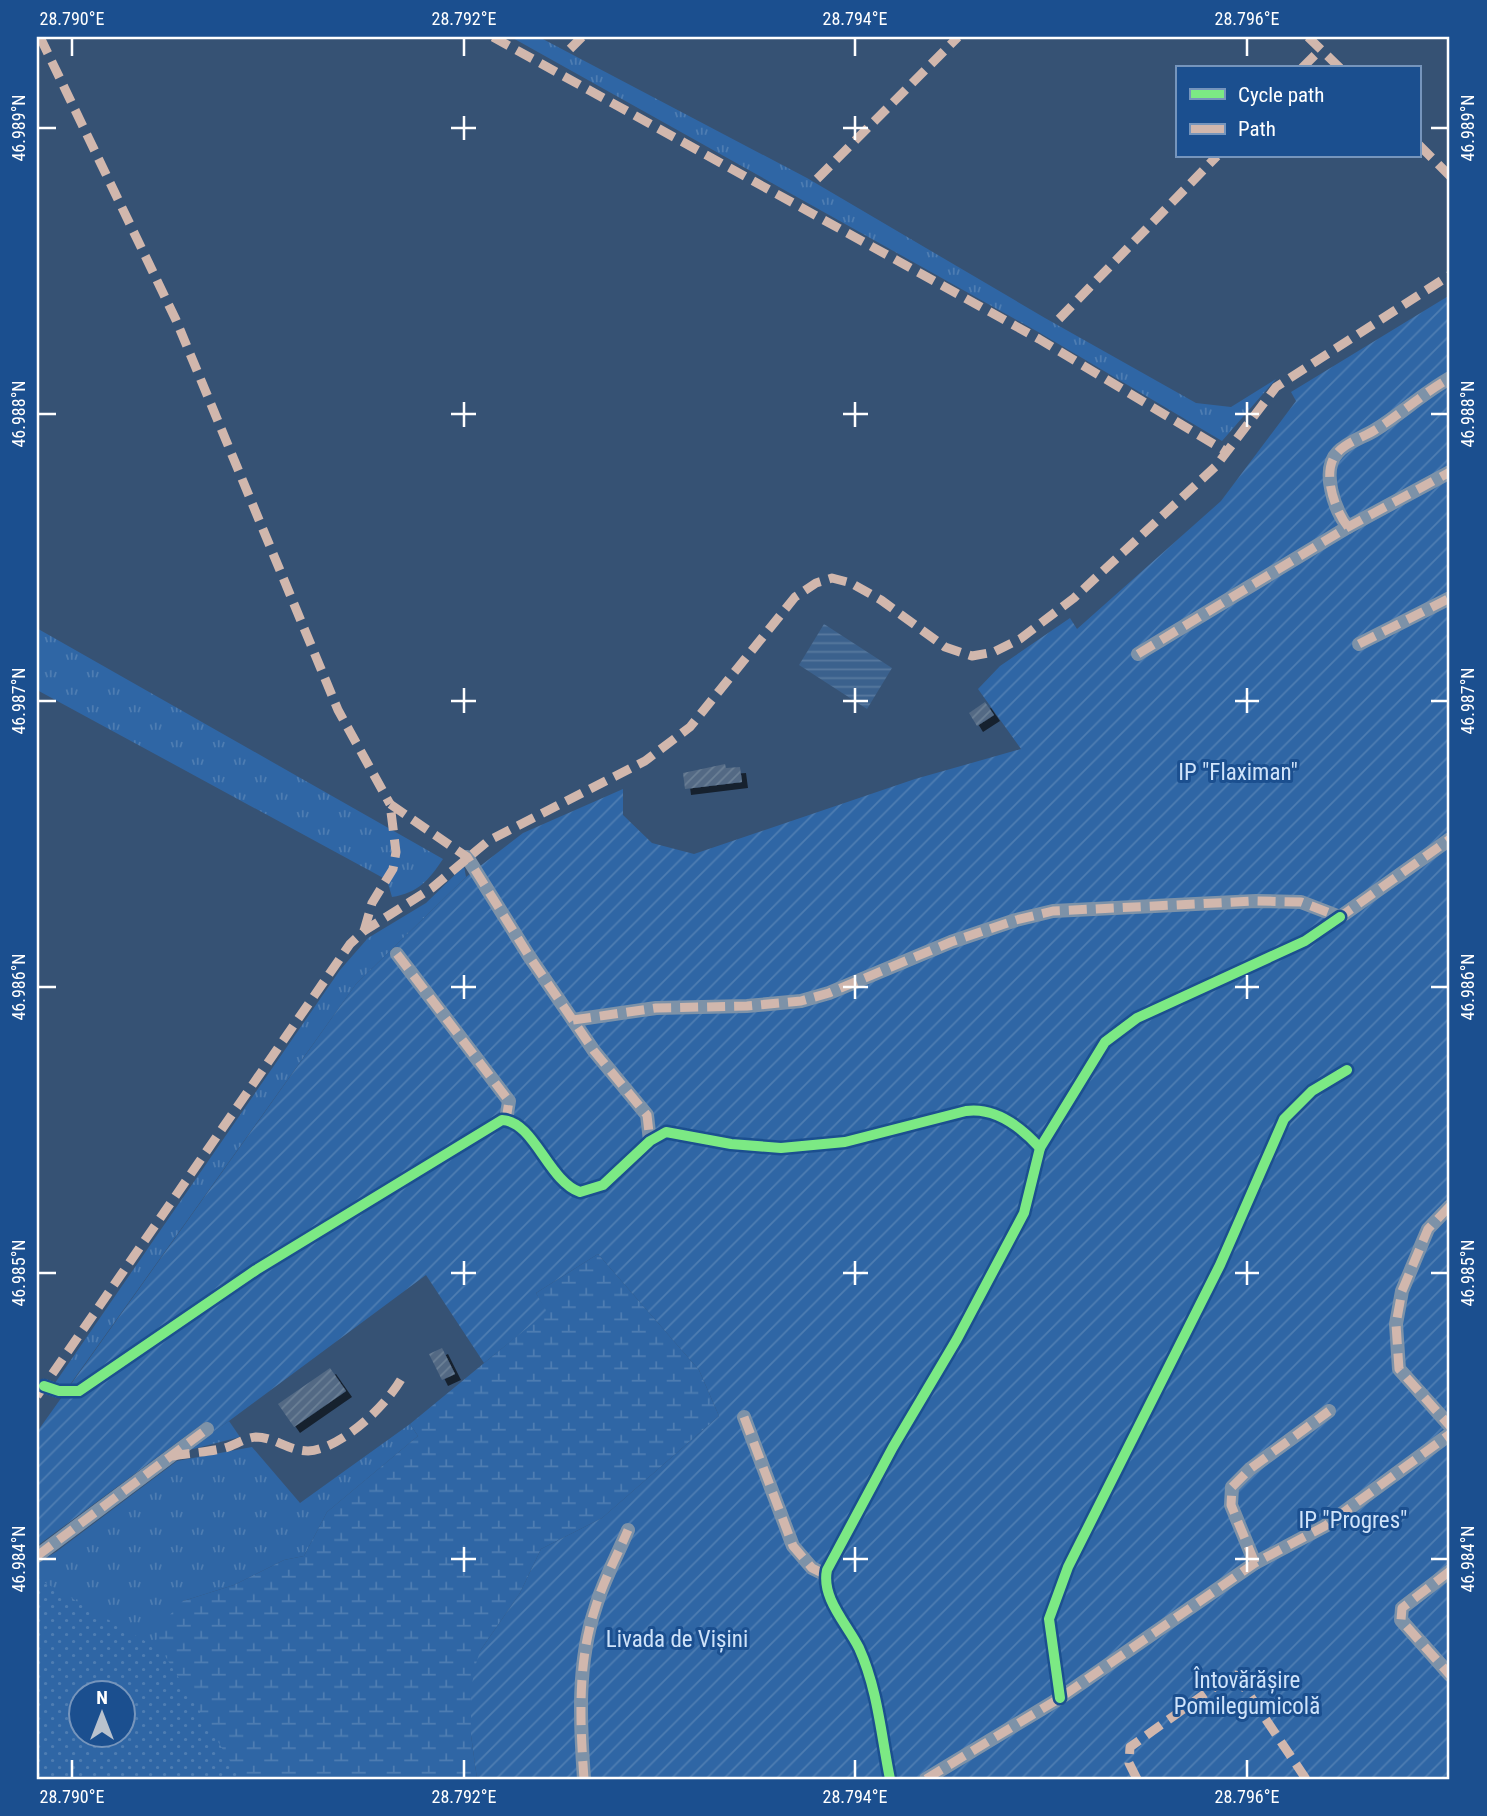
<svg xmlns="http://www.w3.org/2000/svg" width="1487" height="1816" viewBox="0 0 1487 1816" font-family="'Roboto Condensed',sans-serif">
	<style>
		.grass { fill: url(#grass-tufts); fill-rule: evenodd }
		.wetland { fill: url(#wetland-marsh) }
		.park { fill: url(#park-dots); fill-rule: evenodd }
		.garden { fill: url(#garden-furrows) }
		.water { fill: url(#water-rules) }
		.building { fill: url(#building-hatch); filter: url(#shadow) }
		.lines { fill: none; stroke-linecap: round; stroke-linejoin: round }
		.minor { stroke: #7d92a8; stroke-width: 14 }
		.quiet { stroke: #d1b7ad; stroke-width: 9; stroke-dasharray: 18 9; stroke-linecap: butt }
		.cycleway-casing { stroke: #1b4f8f; stroke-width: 15 }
		.cycleway { stroke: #7ce984; stroke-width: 10 }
		.ticks { fill: none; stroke: #fff; stroke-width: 2.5 }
		.labels { text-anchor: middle; stroke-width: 6; stroke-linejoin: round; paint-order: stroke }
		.park-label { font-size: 23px; fill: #cfe3fa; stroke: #1b4f8f }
		.neatline { fill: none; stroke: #fff; stroke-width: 2.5 }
		.ticks-label { font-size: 18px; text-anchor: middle; fill: #fff }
	</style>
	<defs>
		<pattern id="grass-tufts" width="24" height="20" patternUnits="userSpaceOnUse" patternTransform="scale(1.75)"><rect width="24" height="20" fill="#2f66a5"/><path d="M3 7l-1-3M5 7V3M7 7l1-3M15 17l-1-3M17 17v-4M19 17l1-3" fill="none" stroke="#4e7db2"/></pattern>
		<pattern id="wetland-marsh" width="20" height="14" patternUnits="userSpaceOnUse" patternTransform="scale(1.75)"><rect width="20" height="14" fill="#2f66a5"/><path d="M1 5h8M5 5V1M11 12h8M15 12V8" fill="none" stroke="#4e7db2"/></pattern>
		<pattern id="park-dots" width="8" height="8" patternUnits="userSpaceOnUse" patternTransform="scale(1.75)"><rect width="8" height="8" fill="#2f66a5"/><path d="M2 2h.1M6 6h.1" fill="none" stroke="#4e7db2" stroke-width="1.8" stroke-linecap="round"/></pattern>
		<pattern id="garden-furrows" width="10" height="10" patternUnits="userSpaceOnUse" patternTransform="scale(1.75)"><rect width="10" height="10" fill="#2f66a5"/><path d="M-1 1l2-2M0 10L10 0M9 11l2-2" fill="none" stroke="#4e7db2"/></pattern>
		<pattern id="water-rules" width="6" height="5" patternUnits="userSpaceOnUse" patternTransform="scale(1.75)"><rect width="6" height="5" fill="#3b618d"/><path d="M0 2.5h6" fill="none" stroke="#58799e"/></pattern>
		<pattern id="building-hatch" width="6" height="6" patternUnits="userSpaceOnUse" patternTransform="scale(1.75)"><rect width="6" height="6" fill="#526984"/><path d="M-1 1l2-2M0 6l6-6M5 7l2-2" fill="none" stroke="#6c8096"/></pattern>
		<filter id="shadow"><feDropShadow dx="6" dy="6" stdDeviation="0" flood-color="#0009"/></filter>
	</defs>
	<rect width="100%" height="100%" fill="#365274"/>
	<g class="grass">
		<path d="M511 37H539L807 178 1045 318 1196 403 1231 407 1276 379 1222 441 1040 333Z"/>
		<path d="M37 628 40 630 443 859C429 880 418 893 392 897L387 880 37 690Z"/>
		<path d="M464 866 466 877 356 984 69 1386 55 1383 340 970 368 938 426 903Z"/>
		<path d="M229 1421 240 1437 185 1451Z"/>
		<path d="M410 1424 418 1436 327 1512 304 1556 284 1560 234 1585 183 1601 137 1773 37 1779V1563L56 1552 177 1461 252 1447 300 1503ZM80 1694H122V1736H80Z"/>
	</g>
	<path class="wetland" d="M598 1254 699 1370 719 1416 602 1518 541 1549 520 1593 480 1651 471 1735 477 1779H138L162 1651 154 1646 164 1621 183 1601 234 1585 284 1560 304 1556 327 1512 418 1436 410 1424 546 1312 536 1293Z"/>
	<path class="park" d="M37 1578 162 1651 241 1779H37ZM80 1694H122V1736H80Z"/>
	<path class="garden" d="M1450 295V1779H477L471 1735V1690L475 1667 480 1651 520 1593 541 1549 602 1518 719 1416 699 1370 598 1254 536 1293 547 1312 484 1363 426 1275 229 1421 213 1432 205 1422 37 1546V1432L356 984 466 877 523 833 623 789V815L652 843 694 854 915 779 1021 749 978 689 1000 666 1070 618 1077 629 1221 501 1296 401 1291 392Z"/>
	<path class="water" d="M824 624 892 668 867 709 799 665Z"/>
	<g class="building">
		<path d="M985 702 994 715 977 726 969 713Z"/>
		<path d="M725 764 726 768 740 767 742 782 685 789 683 773Z"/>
		<path d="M442 1348 455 1374 442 1380 429 1354Z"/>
		<path d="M330 1368 346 1391 294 1427 278 1404Z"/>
	</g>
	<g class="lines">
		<g class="minor">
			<path d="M1348 527C1335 511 1320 470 1338 452 1347 442 1364 437 1375 430 1401 414 1423 393 1450 378"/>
			<path d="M1359 644 1450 598"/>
			<path d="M1138 654 1348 527 1450 472"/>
			<path d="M467 857 529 956 594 1051 647 1115 650 1141"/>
			<path d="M397 954 509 1101 506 1120"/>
			<path d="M573 1020 656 1008 747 1006 801 1001 829 993 951 942 1016 920 1053 911 1256 901 1301 902 1340 917 1450 839"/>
			<path d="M1450 1206 1428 1229 1402 1291 1396 1324 1399 1369 1450 1426"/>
			<path d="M44 1386 59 1391H79L256 1270 502 1120C534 1121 548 1181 580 1192L603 1185 650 1141 666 1132 731 1144 781 1148 845 1142 966 1111C995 1107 1021 1127 1040 1148"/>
			<path d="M744 1417 793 1546 812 1568 826 1575"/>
			<path d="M37 1556 207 1429"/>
			<path d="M1255 1563 1231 1505 1232 1487 1250 1469 1329 1411"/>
			<path d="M1450 1571 1402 1608 1401 1620 1450 1675"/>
			<path d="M1060 1698 1049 1619 1068 1567 1220 1265 1284 1119 1312 1091 1347 1070"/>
			<path d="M584 1779C580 1723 577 1663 595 1609 603 1581 617 1556 628 1530"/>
			<path d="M890 1779C881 1735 878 1690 859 1648 847 1624 821 1598 827 1570L893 1447 957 1339 1024 1213 1040 1148 1105 1042 1137 1018 1305 941 1340 917"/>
			<path d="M926 1779 1060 1698 1255 1563 1325 1526 1450 1434"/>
		</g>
		<g class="quiet">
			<path d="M40 37 176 320 338 710 390 804"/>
			<path d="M493 37 1039 339 1227 452"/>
			<path d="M1308 37 1340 68"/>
			<path d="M570 49 582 37"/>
			<path d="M1302 68 1321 49"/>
			<path d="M1419 145 1450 176"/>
			<path d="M817 179 958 37"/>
			<path d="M1059 319 1217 156"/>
			<path d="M1348 527C1335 511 1320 470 1338 452 1347 442 1364 437 1375 430 1401 414 1423 393 1450 378"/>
			<path d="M1359 644 1450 598"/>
			<path d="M1138 654 1348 527 1450 472"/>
			<path d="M364 931 372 903 393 869 396 852 390 804 467 857 529 956 594 1051 647 1115 650 1141"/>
			<path d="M397 954 509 1101 506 1120"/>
			<path d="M573 1020 656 1008 747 1006 801 1001 829 993 951 942 1016 920 1053 911 1256 901 1301 902 1340 917 1450 839"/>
			<path d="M1450 1206 1428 1229 1402 1291 1396 1324 1399 1369 1450 1426"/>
			<path d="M37 1396 350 944 364 931 432 888 488 841 645 761 690 727 795 597 816 583 832 578 851 583 881 600 945 647 972 656 994 652 1020 639 1074 598 1216 466 1276 387 1450 275"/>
			<path d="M744 1417 793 1546 812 1568 826 1575"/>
			<path d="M172 1456C189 1453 208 1452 225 1448 235 1445 245 1438 256 1437 274 1437 289 1451 308 1451 342 1449 391 1402 405 1372"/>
			<path d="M37 1556 207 1429"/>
			<path d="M1255 1563 1231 1505 1232 1487 1250 1469 1329 1411"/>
			<path d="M1450 1571 1402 1608 1401 1620 1450 1675"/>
			<path d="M584 1779C580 1723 577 1663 595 1609 603 1581 617 1556 628 1530"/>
			<path d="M926 1779 1060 1698 1255 1563 1325 1526 1450 1434"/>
			<path d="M1137 1779 1129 1763 1130 1747 1230 1676 1236 1675 1306 1779"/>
		</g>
		<g class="cycleway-casing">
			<g id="cycleway">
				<path d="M44 1386 59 1391H79L256 1270 502 1120C534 1121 548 1181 580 1192L603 1185 650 1141 666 1132 731 1144 781 1148 845 1142 966 1111C995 1107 1021 1127 1040 1148"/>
				<path d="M1060 1698 1049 1619 1068 1567 1220 1265 1284 1119 1312 1091 1347 1070"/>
				<path d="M890 1779C881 1735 878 1690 859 1648 847 1624 821 1598 827 1570L893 1447 957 1339 1024 1213 1040 1148 1105 1042 1137 1018 1305 941 1340 917"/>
			</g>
		</g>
		<use href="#cycleway" class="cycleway"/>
	</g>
	<path class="ticks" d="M72 38V56M464 38V56M855 38V56M1247 38V56M464 116V140M855 116V140M38 128H56M451 128H476M843 128H868M1431 128H1448M464 402V427M855 402V427M1247 402V427M38 414H56M451 414H476M843 414H868M1235 414H1259M1431 414H1448M464 688V713M855 688V713M1247 688V713M38 701H56M451 701H476M843 701H868M1235 701H1259M1431 701H1448M464 975V999M855 975V999M1247 975V999M38 987H56M451 987H476M843 987H868M1235 987H1259M1431 987H1448M464 1261V1285M855 1261V1285M1247 1261V1285M38 1273H56M451 1273H476M843 1273H868M1235 1273H1259M1431 1273H1448M464 1547V1572M855 1547V1572M1247 1547V1572M38 1559H56M451 1559H476M843 1559H868M1235 1559H1259M1431 1559H1448M72 1760V1778M464 1760V1778M855 1760V1778M1247 1760V1778"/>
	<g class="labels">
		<g class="park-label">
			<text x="1238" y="780">IP "Flaximan"</text>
			<text x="1353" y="1528">IP "Progres"</text>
			<text x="677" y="1647">Livada de Vișini</text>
			<text x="1247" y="1688">Întovărășire<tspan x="1247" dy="26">Pomilegumicolă</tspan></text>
		</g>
	</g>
	<rect width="1487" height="1816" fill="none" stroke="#1b4f8f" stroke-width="77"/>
	<rect x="1176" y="66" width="245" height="91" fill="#1b4f8f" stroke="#7695bc" stroke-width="2"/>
	<rect x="1190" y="89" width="35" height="10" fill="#7ce984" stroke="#7695bc" stroke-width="2"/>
	<text x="1238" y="102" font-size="21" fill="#ffffff">Cycle path</text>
	<rect x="1190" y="124" width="35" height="10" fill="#d1b7ad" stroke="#7695bc" stroke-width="2"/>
	<text x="1238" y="136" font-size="21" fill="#ffffff">Path</text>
	<g transform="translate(102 1714)"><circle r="33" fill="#1b4f8f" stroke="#7695bc" stroke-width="2"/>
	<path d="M0-5L12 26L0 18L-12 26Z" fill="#b9c2ce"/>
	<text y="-10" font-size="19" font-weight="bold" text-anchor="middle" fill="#ffffff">N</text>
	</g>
	<rect x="38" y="38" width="1410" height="1740" class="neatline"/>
	<g class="ticks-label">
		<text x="72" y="25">28.790°E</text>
		<text x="464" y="25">28.792°E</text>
		<text x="855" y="25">28.794°E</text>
		<text x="1247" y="25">28.796°E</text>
		<text transform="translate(19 128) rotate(-90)" y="6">46.989°N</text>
		<text transform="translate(1468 128) rotate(-90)" y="6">46.989°N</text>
		<text transform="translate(19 414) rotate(-90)" y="6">46.988°N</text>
		<text transform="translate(1468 414) rotate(-90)" y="6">46.988°N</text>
		<text transform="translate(19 701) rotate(-90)" y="6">46.987°N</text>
		<text transform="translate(1468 701) rotate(-90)" y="6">46.987°N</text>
		<text transform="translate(19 987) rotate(-90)" y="6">46.986°N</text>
		<text transform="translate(1468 987) rotate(-90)" y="6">46.986°N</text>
		<text transform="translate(19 1273) rotate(-90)" y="6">46.985°N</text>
		<text transform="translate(1468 1273) rotate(-90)" y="6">46.985°N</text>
		<text transform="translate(19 1559) rotate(-90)" y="6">46.984°N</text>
		<text transform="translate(1468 1559) rotate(-90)" y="6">46.984°N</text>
		<text x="72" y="1803">28.790°E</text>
		<text x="464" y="1803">28.792°E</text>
		<text x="855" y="1803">28.794°E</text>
		<text x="1247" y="1803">28.796°E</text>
	</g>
</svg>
